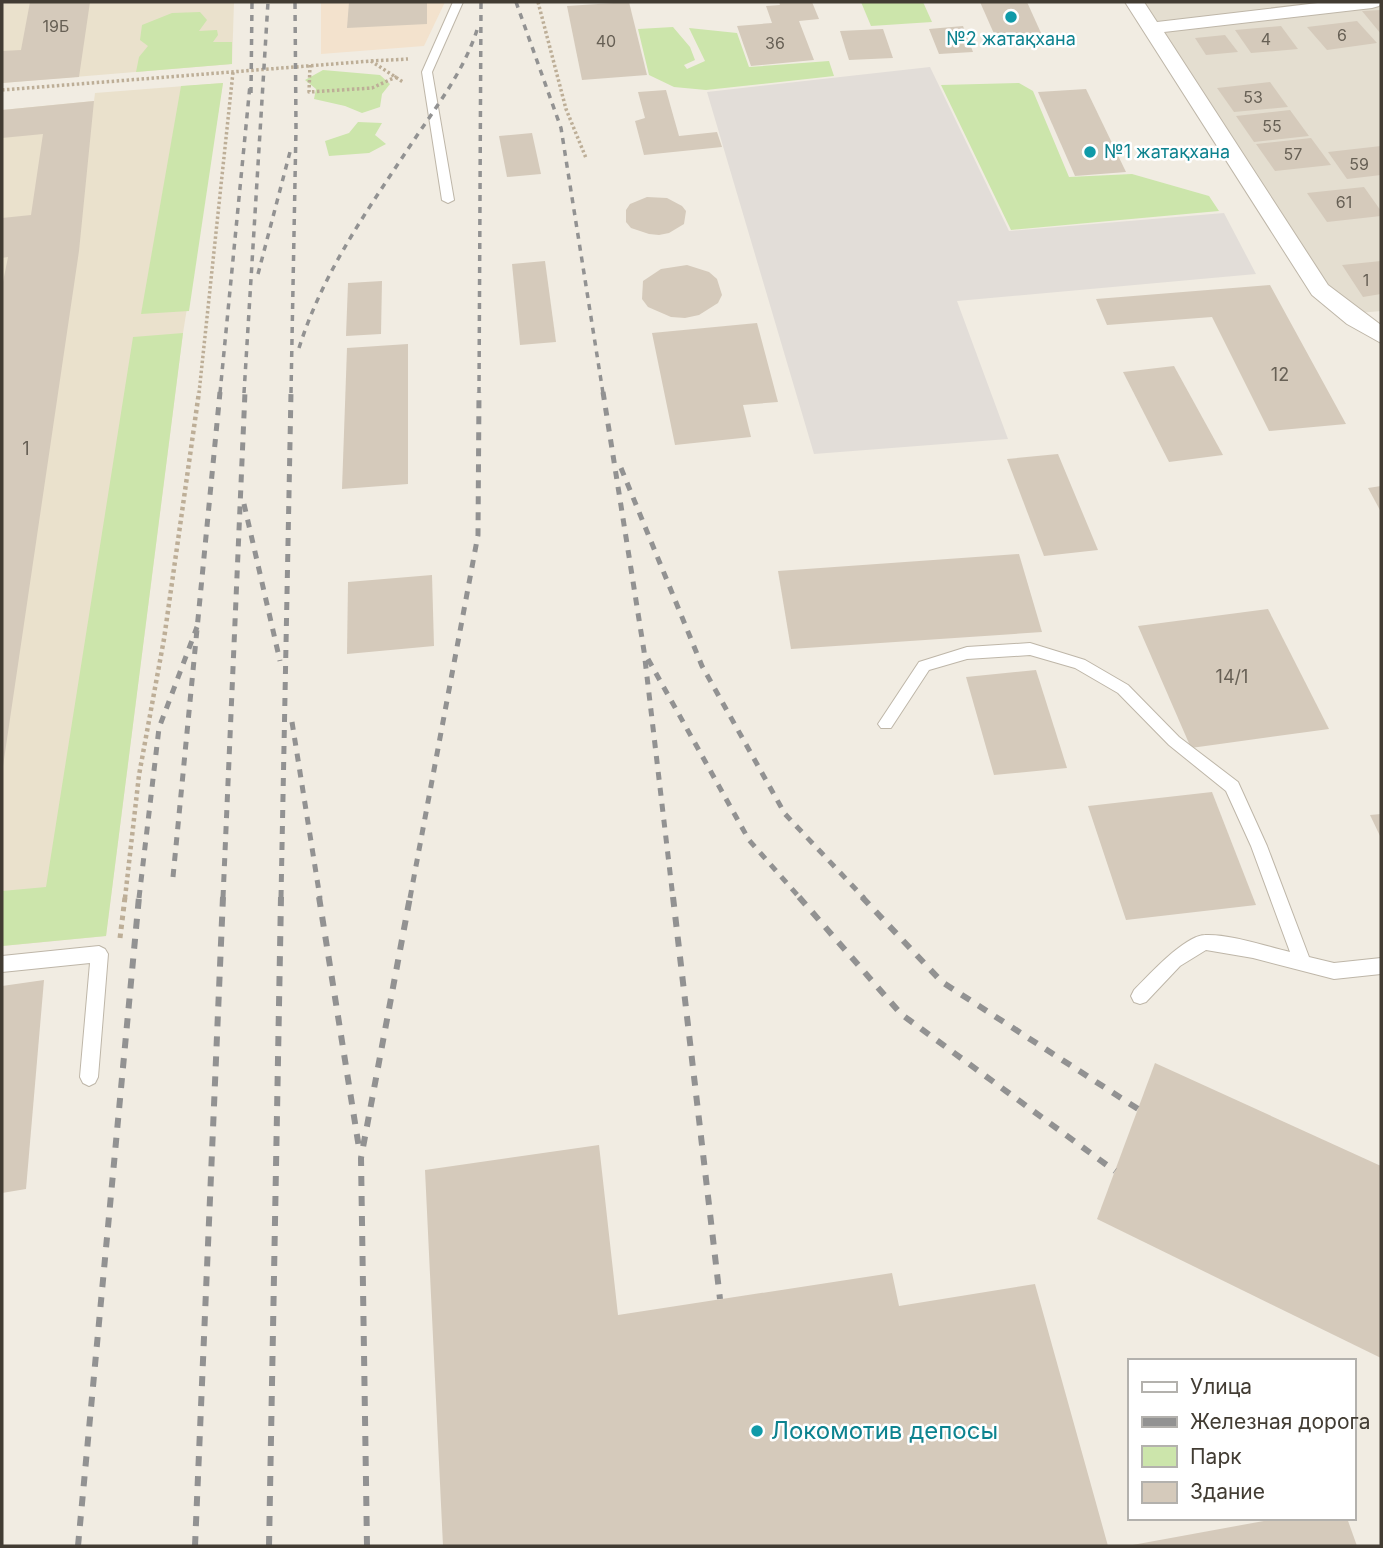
<svg xmlns="http://www.w3.org/2000/svg" width="1383" height="1548" font-family="Inter,sans-serif">
<rect width="100%" height="100%" fill="#f1ece2"/>
<!-- residential -->
<polygon fill="#e4ded0" points="1143,2 1381,2 1381,311 1338,315"/>
<!-- commercial -->
<polygon fill="#f3e2cd" points="321,2 445,2 424,46 321,54"/>
<!-- industrial -->
<polygon fill="#e2ddd8" points="930,67 1009,231 1224,213 1256,274 957,301 1008,439 814,454 707,92"/>
<!-- education -->
<g fill="#eae1cc">
<polygon points="2,2 234,2 232,64 2,83"/>
<polygon points="223,83 183,333 106,936 2,946 2,110 94,101 95,93"/>
</g>
<!-- green -->
<g fill="#cce5ab">
<polygon points="861,2 923,2 932,22 871,26"/>
<polygon points="200,12 207,20 199,31 217,30 218,35 213,42 232,42 232,64 136,72 139,57 148,46 140,40 142,25 172,13"/>
<polygon points="673,27 690,47 695,60 684,65 687,69 705,61 689,28 737,33 749,67 829,61 834,76 706,90 674,87 649,75 638,29"/>
<polygon points="323,70 380,75 390,84 382,94 380,107 362,113 345,106 314,99 316,89 305,80"/>
<polygon points="223,83 189,311 141,314 181,86"/>
<polygon points="1019,83 1033,91 1069,177 1132,174 1209,196 1219,211 1011,230 941,85"/>
<polygon points="358,122 382,123 375,135 386,144 369,153 329,156 325,141 349,133"/>
<polygon points="183,333 106,936 2,946 2,891 46,887 133,337"/>
</g>
<!-- building -->
<g fill="#d5cabb">
<polygon points="30,2 90,2 79,77 2,83 2,51 21,50"/>
<polygon points="349,2 427,2 427,24 347,28"/>
<polygon points="629,2 647,75 582,80 567,6"/>
<polygon points="779,2 812,2 819,19 799,21 814,60 751,66 737,26 772,23 766,6 780,5"/>
<polygon points="980,2 1027,2 1041,33 995,36"/>
<polygon points="1381,10 1381,34 1362,11"/>
<polygon points="1357,21 1377,43 1327,50 1307,27"/>
<polygon points="963,26 973,52 939,54 929,29"/>
<polygon points="1281,26 1298,49 1251,53 1235,30"/>
<polygon points="883,29 893,58 849,60 840,31"/>
<polygon points="1225,35 1238,52 1206,55 1195,38"/>
<polygon points="1270,82 1288,107 1234,112 1217,88"/>
<polygon points="1086,89 1126,172 1075,176 1038,92"/>
<polygon points="666,90 679,136 717,132 722,147 644,155 635,121 645,118 638,92"/>
<polygon points="94,101 79,251 2,773 2,287 8,257 2,258 2,218 31,215 43,134 2,138 2,110"/>
<polygon points="1290,110 1309,136 1254,142 1236,116"/>
<polygon points="532,133 541,174 507,177 499,136"/>
<polygon points="1311,138 1331,165 1275,171 1256,144"/>
<polygon points="1381,146 1381,175 1347,179 1328,152"/>
<polygon points="1364,187 1381,211 1381,216 1327,222 1307,193"/>
<polygon points="647,197 667,198 682,206 686,211 684,224 669,233 659,235 649,234 631,228 626,222 626,210 630,204"/>
<polygon points="545,261 556,342 520,345 512,264"/>
<polygon points="1381,261 1381,294 1363,297 1342,265"/>
<polygon points="687,265 709,272 717,279 722,295 718,303 699,315 685,318 671,317 648,307 642,299 643,281 661,269"/>
<polygon points="382,281 381,334 346,336 348,283"/>
<polygon points="1270,285 1346,424 1269,431 1212,317 1107,325 1096,299"/>
<polygon points="757,323 778,402 743,405 751,437 675,445 652,333"/>
<polygon points="408,344 408,484 342,489 347,348"/>
<polygon points="1174,366 1223,455 1169,462 1123,372"/>
<polygon points="1058,454 1098,550 1044,556 1007,459"/>
<polygon points="1381,486 1381,512 1368,488"/>
<polygon points="1019,554 1042,632 791,649 778,571"/>
<polygon points="432,575 434,646 347,654 348,582"/>
<polygon points="1268,609 1329,729 1191,748 1138,626"/>
<polygon points="1036,670 1067,768 994,775 966,677"/>
<polygon points="1212,792 1256,905 1126,920 1088,806"/>
<polygon points="1381,814 1381,838 1370,815"/>
<polygon points="44,980 26,1189 2,1193 2,986"/>
<polygon points="1155,1063 1381,1166 1381,1358 1097,1219"/>
<polygon points="599,1145 618,1315 892,1273 899,1306 1035,1284 1108,1546 443,1546 425,1170"/>
<polygon points="1280,1518 1347,1518 1357,1546 1127,1546"/>
</g>
<g fill="none" stroke-linecap="round" stroke-linejoin="round">
<!-- lane casing -->
<g stroke="#beb6a8" stroke-width="2">
<g id="lane">
<polygon points="453,2 463,2 432,72 454,200 448,203 442,200 422,72"/>
<path d="M 1030,643 L 1085,660 L 1128,685 L 1179,737 L 1238,782 L 1267,846 L 1309,957 L 1334,963 L 1381,958 L 1381,974 L 1334,979 L 1253,958 L 1206,950 L 1180,966 L 1146,1002 L 1140,1004 L 1134,1002 L 1131,996 L 1134,990 C 1148,976 1185,935 1205,935 C 1231,934 1265,946 1290,952 L 1251,846 L 1226,791 L 1169,745 L 1118,693 L 1075,668 L 1030,655 L 967,659 L 929,670 L 891,728 L 881,728 L 878,724 L 919,662 L 967,647 Z"/>
<polygon points="99,946 105,949 108,954 98,1077 95,1083 89,1086 83,1083 80,1077 90,963 2,972 2,956"/>
</g>
</g>
<!-- street casing -->
<g stroke="#beb6a8" stroke-width="2">
<polygon id="street" points="1125,2 1144,2 1157,22 1326,2 1381,2 1379,6 1372,8 1164,32 1328,285 1381,325 1381,343 1347,324 1312,295"/>
</g>
<!-- path-far2 -->
<g stroke="#bdae97" stroke-width="3.5" stroke-dasharray="2.5 2.5" stroke-linecap="butt">
<polyline points="538,2 566,109 586,158"/>
<polyline points="371,61 408,59"/>
<polyline points="310,65 309,92 372,88 398,76"/>
<polyline points="2,90 371,61 403,82"/>
<polyline points="199,393 233,72"/>
</g>
<!-- path-far1 -->
<polyline stroke="#bdae97" stroke-width="4.5" stroke-dasharray="3.5 3.5" stroke-linecap="butt" points="125,898 139,775 164,639 199,392"/>
<!-- path -->
<polyline stroke="#bdae97" stroke-width="5" stroke-dasharray="4.5 4.5" stroke-linecap="butt" points="120,938 125,897"/>
<!-- lane -->
<use href="#lane" fill="#fff" fill-rule="evenodd"/>
<!-- street -->
<use href="#street" fill="#fff" fill-rule="evenodd"/>
<!-- rail-far2 -->
<g stroke="#929292" stroke-width="3.5" stroke-dasharray="6 6" stroke-linecap="butt">
<polyline points="516,2 561,128 603,393"/>
<polyline points="251,93 252,2"/>
<polyline points="258,274 290,152"/>
<path d="M 299,348 C 324,269 371,205 416,137 C 439,103 464,70 477,30"/>
<polyline points="220,393 250,85"/>
<polyline points="244,393 268,2"/>
<polyline points="291,393 296,128 295,2"/>
<polyline points="479,393 481,2"/>
</g>
<!-- rail-far1 -->
<g stroke="#929292" stroke-width="5" stroke-dasharray="8 8" stroke-linecap="butt">
<polyline points="603,392 644,651 673,898"/>
<polyline points="621,468 702,666 785,814 864,898"/>
<polyline points="244,504 280,661"/>
<polyline points="648,659 749,840 800,898"/>
<polyline points="292,722 320,898"/>
<polyline points="173,877 220,392"/>
<polyline points="139,898 159,728 197,627"/>
<polyline points="223,898 245,392"/>
<polyline points="281,898 291,392"/>
<polyline points="410,898 478,535 479,392"/>
</g>
<!-- rail -->
<g stroke="#929292" stroke-width="6" stroke-dasharray="10 10" stroke-linecap="butt">
<polyline points="319,897 359,1148"/>
<polyline points="673,897 720,1299"/>
<polyline points="799,897 901,1014 1115,1171"/>
<polyline points="862,897 942,982 1138,1109"/>
<polyline points="78,1546 139,897"/>
<polyline points="195,1546 223,897"/>
<polyline points="269,1546 281,897"/>
<polyline points="367,1546 361,1158 410,897"/>
</g>
</g>
<!-- markers -->
<g fill="#0f9aa8" stroke="#fff" stroke-width="2.5">
<circle cx="1011" cy="17" r="7"/>
<circle cx="1090" cy="152" r="7"/>
<circle cx="757" cy="1431" r="7"/>
</g>
<g text-anchor="middle" stroke-width="5" stroke-linejoin="round" paint-order="stroke">
<!-- far-number labels -->
<g font-size="16" fill="#676055">
<text x="56" y="32">19Б</text>
<text x="1342" y="41">6</text>
<text x="1266" y="45">4</text>
<text x="606" y="47">40</text>
<text x="775" y="49">36</text>
<text x="1253" y="103">53</text>
<text x="1272" y="132">55</text>
<text x="1293" y="160">57</text>
<text x="1359" y="170">59</text>
<text x="1344" y="208">61</text>
<text x="1366" y="286">1</text>
</g>
<!-- far-culture labels -->
<g font-size="18" fill="#0d838f" stroke="#fff">
<text x="1011" y="45">№2 жатақхана</text>
<text x="1104" y="158" text-anchor="start">№1 жатақхана</text>
</g>
<!-- number labels -->
<g font-size="18" fill="#676055">
<text x="1280" y="381">12</text>
<text x="26" y="455">1</text>
<text x="1232" y="683">14/1</text>
</g>
<!-- near-culture labels -->
<g font-size="24" fill="#0d838f" stroke="#fff" text-anchor="start">
<text x="771" y="1439">Локомотив депосы</text>
</g>
</g>
<!-- border -->
<rect width="1383" height="1548" fill="none" stroke="#423c33" stroke-width="7"/>
<!-- legend -->
<rect x="1128" y="1359" width="228" height="161" fill="#ffffff" stroke="#b3b1ad" stroke-width="2"/>
<rect x="1142" y="1382" width="35" height="10" fill="#ffffff" stroke="#b3b1ad" stroke-width="2"/>
<text x="1190" y="1394" font-size="21" fill="#423c33">Улица</text>
<rect x="1142" y="1417" width="35" height="10" fill="#929292" stroke="#b3b1ad" stroke-width="2"/>
<text x="1190" y="1429" font-size="21" fill="#423c33">Железная дорога</text>
<rect x="1142" y="1446" width="35" height="21" fill="#cce5ab" stroke="#b3b1ad" stroke-width="2"/>
<text x="1190" y="1464" font-size="21" fill="#423c33">Парк</text>
<rect x="1142" y="1482" width="35" height="21" fill="#d5cabb" stroke="#b3b1ad" stroke-width="2"/>
<text x="1190" y="1499" font-size="21" fill="#423c33">Здание</text>
</svg>
